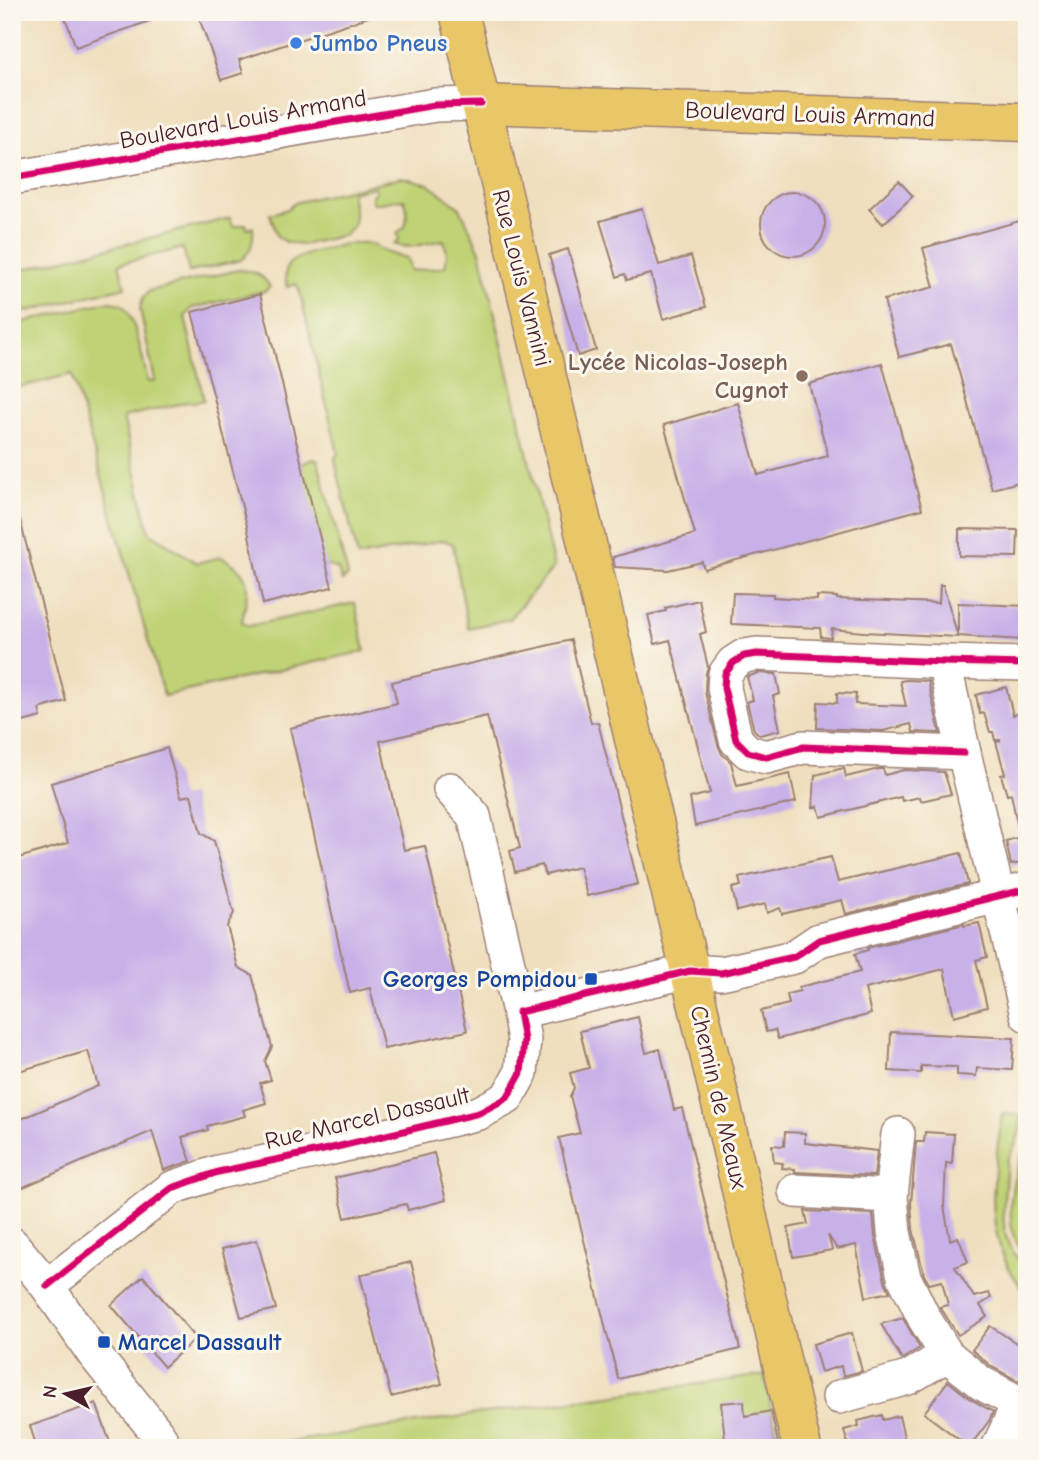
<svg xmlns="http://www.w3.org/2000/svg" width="1039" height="1460" font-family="'Comic Neue',sans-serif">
<rect width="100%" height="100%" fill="#fbf7ec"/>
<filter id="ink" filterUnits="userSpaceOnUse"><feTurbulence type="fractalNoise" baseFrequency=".0143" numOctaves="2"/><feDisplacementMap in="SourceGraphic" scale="14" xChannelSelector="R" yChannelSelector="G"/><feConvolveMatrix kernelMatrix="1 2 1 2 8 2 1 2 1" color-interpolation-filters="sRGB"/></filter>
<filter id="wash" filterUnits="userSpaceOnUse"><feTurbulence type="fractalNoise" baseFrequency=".00686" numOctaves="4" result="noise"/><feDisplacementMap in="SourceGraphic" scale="28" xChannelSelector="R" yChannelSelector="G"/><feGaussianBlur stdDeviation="1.57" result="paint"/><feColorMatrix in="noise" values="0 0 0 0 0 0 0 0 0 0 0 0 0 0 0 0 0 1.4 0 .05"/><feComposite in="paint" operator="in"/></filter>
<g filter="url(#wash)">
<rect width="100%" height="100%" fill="#efdfbe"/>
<!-- green -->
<g fill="#bfd376" stroke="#847950" stroke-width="2">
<path d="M 402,177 L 428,184 L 460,208 L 480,251 L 554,567 L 509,619 L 468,628 L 453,544 L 444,540 L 358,557 L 337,470 L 335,458 L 338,453 L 299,289 L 296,284 L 287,287 C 286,280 284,272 288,265 C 296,254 351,241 366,243 C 374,244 378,249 386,252 C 392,255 400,256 407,258 L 411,271 L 445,267 L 447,253 L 444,240 C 428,242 410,251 394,244 L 399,240 L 397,233 L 405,227 C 408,217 408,208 404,199 C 393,199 384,204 374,203 L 372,201 L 372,195 L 376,192 L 375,187 L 351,192 L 355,217 L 353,226 L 345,235 L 301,245 L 286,242 L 277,236 L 270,214 L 288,209 L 294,203 Z"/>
<path d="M 230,218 L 233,227 L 246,224 L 247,229 L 253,227 C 254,240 252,251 241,260 L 189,272 L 183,248 L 119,264 L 125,287 L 12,315 L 12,272 Z"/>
<path d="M 238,270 C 254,271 262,274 270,287 L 265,291 L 192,308 L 185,317 L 204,400 L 195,402 L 188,402 L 123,417 L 149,532 L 197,563 L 221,557 C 255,574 248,589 242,622 L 249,626 L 355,603 L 365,651 L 164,696 L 72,374 L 12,389 L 12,325 L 106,302 C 111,302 117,302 122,305 C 135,314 144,366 148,382 L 155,381 L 140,309 L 143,298 L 149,291 Z"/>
<polygon points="313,459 318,461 348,576 342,581 338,569 309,560 288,469"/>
<path d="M 1002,1114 L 1020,1115 L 1020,1130 L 1015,1145 L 1007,1160 L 1003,1214 L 1005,1233 L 1010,1248 L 1027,1271 L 1027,1294 C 979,1239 994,1179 1002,1114 Z"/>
<path d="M 1027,1145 L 1027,1259 C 1022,1251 1015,1243 1013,1234 C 1007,1209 1013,1166 1027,1145 Z"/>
<polygon points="764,1375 780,1448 249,1448 477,1414"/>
</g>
<g id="blocks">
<!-- building -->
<g fill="#c8b0e8">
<polygon points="63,12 166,12 167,15 76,47"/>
<polygon points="197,12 371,12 371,16 239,60 243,73 221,80"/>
<polygon points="899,181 913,196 883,224 869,209"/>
<circle cx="793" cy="224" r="32"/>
<polygon points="642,209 659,265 691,256 706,307 663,319 651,274 627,280 625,274 617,277 600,221"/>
<polygon points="1027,219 1027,480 992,489 951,344 899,357 884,300 934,287 923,248"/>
<polygon points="568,249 596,350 578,356 549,255"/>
<polygon points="260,294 332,587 263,604 248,530 192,312"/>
<polygon points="882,363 922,509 704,569 702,562 668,570 615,567 613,557 695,534 664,425 738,403 758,475 828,456 809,384"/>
<polygon points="19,516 66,701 39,709 41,717 12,725 12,517"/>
<polygon points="959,529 1018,530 1017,557 959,556"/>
<polygon points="940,585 943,585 958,637 864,632 832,629 831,638 821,637 820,628 731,624 733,593 773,594 773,597 817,600 817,596 837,597 837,599 939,603"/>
<polygon points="699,600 706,632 700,634 708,667 706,673 705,692 718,745 722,754 731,762 737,786 790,774 796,802 695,826 690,798 710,793 670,640 655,644 648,615 666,611 665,608"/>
<polygon points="958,603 1027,606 1027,629 1023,629 1023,640 958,636"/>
<polygon points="571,640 591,723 598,722 638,884 587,896 579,867 545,875 542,865 515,872 510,851 520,848 487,716 380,741 404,850 425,846 467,1031 384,1049 370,988 350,993 290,728 397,703 392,682"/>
<polygon points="758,673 776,674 780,694 773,696 780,730 760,735 754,730 747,702 753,700 747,677"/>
<polygon points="906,680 928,681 940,733 913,732 911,724 883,731 817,728 818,702 837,703 837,693 856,694 855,704 906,706 900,681"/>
<polygon points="1006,687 1013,715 1024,712 1027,724 1027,831 1019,832 1011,794 1007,795 1001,775 1005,774 996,742 1000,741 1000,740 995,740 993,732 990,732 984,713 980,714 976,695"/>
<polygon points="167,748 181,797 191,795 201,833 214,841 234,913 227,926 238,967 252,975 272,1047 265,1061 271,1080 260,1083 266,1103 243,1110 245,1116 207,1126 208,1130 182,1137 191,1161 164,1170 152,1131 12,1192 12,1123 98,1086 88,1051 12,1073 12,860 68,843 51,783"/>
<polygon points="844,768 846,777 879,769 883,769 885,775 904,770 944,772 951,794 921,801 920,797 902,801 901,797 821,817 818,806 813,808 815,775"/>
<polygon points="1027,835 1027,862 1011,865 1006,841"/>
<polygon points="961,853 968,884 846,914 842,900 782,914 780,908 767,913 765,904 737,911 732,888 741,886 739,878 831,857 838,882"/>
<polygon points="979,923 987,957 976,960 987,1007 954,1016 944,969 865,989 871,1014 778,1039 775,1030 766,1032 761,1011 789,1004 787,994 800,991 799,987 860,972 855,954 868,950 867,948 964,924 964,926"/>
<polygon points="638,1017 646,1053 660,1049 674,1110 682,1108 740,1349 618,1379 559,1138 580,1133 570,1096 574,1088 570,1073 589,1068 580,1031"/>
<polygon points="891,1032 1014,1038 1012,1070 977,1068 976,1076 957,1075 957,1067 921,1066 921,1073 889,1071"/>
<polygon points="785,1132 805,1133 805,1143 877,1151 874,1176 795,1172 795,1169 782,1168 783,1163 774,1162 772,1145 784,1146"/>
<polygon points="925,1132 954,1134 952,1164 946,1163 944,1206 950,1240 958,1237 968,1262 955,1267 974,1297 989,1293 991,1298 980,1305 987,1317 958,1335 940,1307 948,1305 942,1281 929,1284 924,1275 913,1229 911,1204 916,1142 924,1142"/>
<polygon points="434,1153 446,1200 408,1210 406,1204 345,1218 335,1178"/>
<polygon points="805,1211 873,1214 875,1236 885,1281 890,1292 866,1297 856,1245 837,1249 828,1235 832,1250 793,1257 788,1228 808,1224"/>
<polygon points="257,1240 276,1309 241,1317 222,1249"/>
<polygon points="411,1262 442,1384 391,1397 360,1275"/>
<polygon points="143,1276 196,1338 164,1367 111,1305"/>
<polygon points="903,1318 920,1348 902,1359 881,1324"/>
<polygon points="990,1326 1027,1350 1027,1369 1018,1381 992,1367 972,1350"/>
<polygon points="852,1333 862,1371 843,1376 841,1366 821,1372 813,1344"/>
<polygon points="948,1381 969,1398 993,1412 989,1421 969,1447 924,1413"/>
<polygon points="744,1401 745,1416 771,1411 779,1448 726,1448 721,1403"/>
<polygon points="96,1403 112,1448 37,1448 30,1426"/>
<polygon points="882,1415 883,1420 899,1416 906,1445 895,1448 849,1448 844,1430 859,1426 858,1421"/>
</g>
</g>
</g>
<g filter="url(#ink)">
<use href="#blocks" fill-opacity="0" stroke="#9c7f74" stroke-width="2"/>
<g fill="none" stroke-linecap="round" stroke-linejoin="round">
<!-- minor casing -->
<g stroke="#9c7f74" stroke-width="36">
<g id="minor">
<polyline points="12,178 435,105 481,104"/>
<polyline points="944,662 964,753 1027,1015"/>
<polyline points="964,753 803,747 766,757 748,752 736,740 724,688 725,674 733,663 744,656 757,654 944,662 1027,664"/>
<polyline points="450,789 474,816 519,1012"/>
<polyline points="898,1134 891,1196 894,1232 904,1277 924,1318 947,1355 981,1383 1027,1407"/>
<polyline points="795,1191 891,1196"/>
<polyline points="12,1244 47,1286 93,1353 158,1434 165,1448"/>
<polyline points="47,1286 172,1188 218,1172 328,1149 479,1113 507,1098 521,1073 524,1040 519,1012 690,971 721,973 794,957 819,940 1027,889"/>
<polyline points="839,1397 908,1378 947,1355"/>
<polyline points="998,1448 1018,1404"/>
</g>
</g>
<!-- major casing -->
<g stroke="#9c7f74" stroke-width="41">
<g id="major">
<polyline points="459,12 681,934 802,1448"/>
<polyline points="481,104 1027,122"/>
</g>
</g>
<!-- minor -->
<use href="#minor" stroke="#fff" stroke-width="33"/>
<!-- major -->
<use href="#major" stroke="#e9c769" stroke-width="38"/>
<!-- cycleway casing -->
<g stroke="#fbf7ec" stroke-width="11">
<g id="cycleway">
<polyline points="12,178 435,105 481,104"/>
<polyline points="964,753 803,747 766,757 748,752 736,740 724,688 725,674 733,663 744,656 757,654 944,662 1027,664"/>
<polyline points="47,1286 172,1188 218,1172 328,1149 479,1113 507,1098 521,1073 524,1040 519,1012 690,971 721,973 794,957 819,940 1027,889"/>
</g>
</g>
<!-- cycleway -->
<use href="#cycleway" stroke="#d6006c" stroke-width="7"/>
</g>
</g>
<!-- markers -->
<circle fill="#3f7fe0" stroke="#fbf7ec" stroke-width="2.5" cx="296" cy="43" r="7"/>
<circle fill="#8d6e63" stroke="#fbf7ec" stroke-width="2.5" cx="802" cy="376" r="7"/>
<g fill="#1a4fb4" stroke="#fbf7ec" stroke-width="2.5">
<rect x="584" y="972" width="14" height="14" rx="3.5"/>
<rect x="97" y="1335" width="14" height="14" rx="3.5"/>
</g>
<g text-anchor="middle" stroke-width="6" stroke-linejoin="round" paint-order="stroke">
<!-- shop labels -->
<g font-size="24" font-weight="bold" fill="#366cbe" stroke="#fbf7ec" text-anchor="start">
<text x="310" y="51">Jumbo Pneus</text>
</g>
<!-- street labels -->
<g font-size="24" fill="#4a1f2b" stroke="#fbf7ec">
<text transform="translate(810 114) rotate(2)" y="8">Boulevard Louis Armand</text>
<text transform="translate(243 119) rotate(-10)" y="8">Boulevard Louis Armand</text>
<text transform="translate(522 278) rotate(76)" y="8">Rue Louis Vannini</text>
<text transform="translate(719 1097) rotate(77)" y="8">Chemin de Meaux</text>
<text transform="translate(367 1118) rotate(-13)" y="8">Rue Marcel Dassault</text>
</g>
<!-- education labels -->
<g font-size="24" font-weight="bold" fill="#785e54" stroke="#fbf7ec" text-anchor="end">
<text x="788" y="370">Lycée Nicolas-Joseph<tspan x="788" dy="28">Cugnot</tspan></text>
</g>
<!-- transit labels -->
<g font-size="24" font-weight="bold" fill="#164399" stroke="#fbf7ec" text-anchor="end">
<text x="577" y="987">Georges Pompidou</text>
<text x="118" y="1350" text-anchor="start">Marcel Dassault</text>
</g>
</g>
<!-- margin -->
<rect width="1039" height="1460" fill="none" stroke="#fbf7ec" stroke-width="42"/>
<!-- north arrow -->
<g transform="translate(66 1394) rotate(278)" stroke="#fbf7ec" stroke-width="5" paint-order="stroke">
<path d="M0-5L12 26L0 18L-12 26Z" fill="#4a1f2b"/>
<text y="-10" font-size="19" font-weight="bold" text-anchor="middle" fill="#4a1f2b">N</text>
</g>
</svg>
